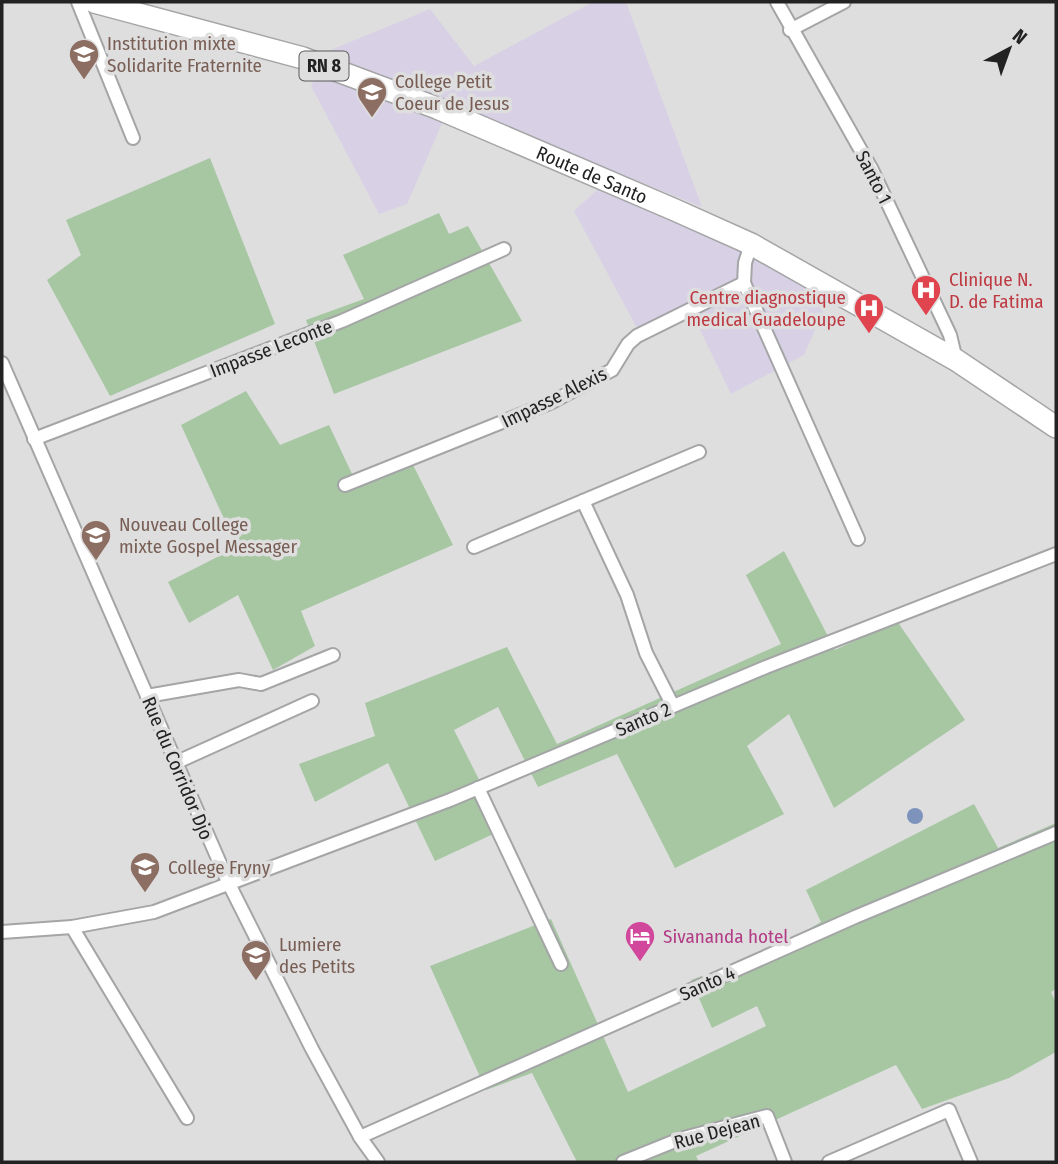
<svg xmlns="http://www.w3.org/2000/svg" width="1058" height="1164" font-family="'Fira Sans Condensed',sans-serif">
<rect width="100%" height="100%" fill="#dededf"/>
<!-- industrial -->
<g fill="#d8d0e5">
<polygon points="593,2 626,2 702,207 450,105 407,204 379,214 311,86 331,50 430,9 474,66"/>
<polygon points="598,189 754,257 829,298 804,355 731,394 689,307 638,330 574,211"/>
</g>
<!-- green -->
<g fill="#a6c7a2">
<polygon points="210,158 275,324 110,396 47,280 81,255 66,220"/>
<polygon points="439,213 449,234 468,226 522,321 334,394 306,320 364,299 343,255"/>
<polygon points="246,391 280,445 329,425 352,474 407,453 453,545 301,611 315,646 273,670 238,595 189,623 168,582 237,547 181,425"/>
<polygon points="784,551 835,650 897,621 965,720 834,808 789,714 747,746 784,814 675,868 617,754 538,787 498,707 454,730 504,829 435,861 388,763 315,802 299,764 375,736 365,703 507,647 557,744 781,644 746,575"/>
<polygon points="974,804 998,848 1056,823 1056,989 1051,992 1056,1003 1056,1052 1009,1078 922,1109 896,1065 696,1156 699,1162 577,1162 532,1073 486,1090 430,966 551,919 628,1092 766,1026 757,1006 712,1028 691,980 771,951 821,922 806,890"/>
</g>
<!-- water -->
<circle fill="#7e93bb" cx="915" cy="816" r="8"/>
<g fill="none" stroke-linecap="round" stroke-linejoin="round">
<!-- street casing -->
<g stroke="#a4a5a6" stroke-width="16">
<g id="street">
<polyline points="78,2 133,138"/>
<polyline points="777,2 872,170 950,335 956,360"/>
<polyline points="790,30 844,2"/>
<polyline points="744,283 858,539"/>
<polyline points="2,363 229,884 312,1049 360,1137 378,1162"/>
<polyline points="34,439 342,321 504,249"/>
<polyline points="345,485 552,402 612,370 628,344 637,336 744,283 745,263 751,244"/>
<polyline points="583,501 627,595 646,653 673,706"/>
<polyline points="474,547 699,452"/>
<polyline points="147,696 239,680 261,684 333,655"/>
<polyline points="175,763 312,701"/>
<polyline points="478,788 561,964"/>
<polyline points="72,927 187,1118"/>
<polyline points="2,932 72,927 154,912 450,800 766,667 1056,554"/>
<polyline points="360,1137 855,917 1056,833"/>
<polyline points="623,1162 680,1139 767,1116 785,1162"/>
<polyline points="829,1162 949,1110 971,1162"/>
</g>
</g>
<!-- primary casing -->
<g stroke="#a4a5a6" stroke-width="24">
<g id="primary">
<path id="s1" d="M 94,2 L 303,58 L 437,108 L 675,210 L 751,244 L 956,360 L 1056,427"/>
</g>
</g>
<!-- street -->
<use href="#street" stroke="#fff" stroke-width="12"/>
<!-- primary -->
<use href="#primary" stroke="#fff" stroke-width="21"/>
</g>
<!-- icons -->
<defs>
<g id="school-pin" transform="scale(1.575)"><path d="M0 17L-7.5 6A9.5 9.5 0 1 1 7.5 6Z" fill="#8d6e63" stroke="#dededf"/><path d="M0-5L7-2L0 1L-7-2ZM-4 1L0 2.5L4 1V4Q0 6-4 4Z" fill="#fff"/></g>
<g id="hospital-pin" transform="scale(1.575)"><path d="M0 17L-7.5 6A9.5 9.5 0 1 1 7.5 6Z" fill="#e0444e" stroke="#dededf"/><path d="M-5-5h3v3.5h4V-5h3V5h-3V1.5h-4V5h-3Z" fill="#fff"/></g>
<g id="hotel-pin" transform="scale(1.575)"><path d="M0 17L-7.5 6A9.5 9.5 0 1 1 7.5 6Z" fill="#d1479c" stroke="#dededf"/><path d="M-6-4.5h1.5V1H6V5H4.5V3h-9V5H-6ZM-4 0a1.8 1.8 0 1 1 3.6 0ZM.5 0V-2.5h3Q6-2.5 6 0Z" fill="#fff"/></g>
</defs>
<g fill-rule="evenodd">
<use href="#school-pin" x="84" y="54"/>
<use href="#school-pin" x="372" y="92"/>
<use href="#hospital-pin" x="926" y="290"/>
<use href="#hospital-pin" x="869" y="308"/>
<use href="#school-pin" x="96" y="535"/>
<use href="#school-pin" x="145" y="867"/>
<use href="#hotel-pin" x="640" y="936"/>
<use href="#school-pin" x="256" y="955"/>
</g>
<g text-anchor="middle" stroke-width="7" stroke-linejoin="round" paint-order="stroke">
<!-- shield labels -->
<rect fill="#dededf" stroke="#5a5a5b" stroke-width="2" x="299.5" y="51.5" width="49" height="29" rx="5"/>
<g font-size="18" font-weight="bold" fill="#222223">
<text x="324" y="72">RN 8</text>
</g>
<!-- education labels -->
<g font-size="19" fill="#785e54" stroke="#dededf" text-anchor="start">
<text x="107" y="50">Institution mixte<tspan x="107" dy="22">Solidarite Fraternite</tspan></text>
<text x="395" y="88">College Petit<tspan x="395" dy="22">Coeur de Jesus</tspan></text>
<text x="119" y="531">Nouveau College<tspan x="119" dy="22">mixte Gospel Messager</tspan></text>
<text x="168" y="874">College Fryny</text>
<text x="279" y="951">Lumiere<tspan x="279" dy="22">des Petits</tspan></text>
</g>
<!-- street labels -->
<g font-size="19" fill="#222223" stroke="#dededf">
<text dy="7" stroke="none"><textPath href="#s1" startOffset="528">Route de Santo</textPath></text>
<text transform="translate(874 177) rotate(63)" y="7">Santo 1</text>
<text transform="translate(271 348) rotate(-21)" y="7">Impasse Leconte</text>
<text transform="translate(554 397) rotate(-26)" y="7">Impasse Alexis</text>
<text transform="translate(643 719) rotate(-23)" y="7">Santo 2</text>
<text transform="translate(178 768) rotate(67)" y="7">Rue du Corridor Djo</text>
<text transform="translate(707 983) rotate(-24)" y="7">Santo 4</text>
<text transform="translate(717 1131) rotate(-15)" y="7">Rue Dejean</text>
</g>
<!-- health labels -->
<g font-size="19" fill="#be3a42" stroke="#dededf" text-anchor="start">
<text x="949" y="286">Clinique N.<tspan x="949" dy="22">D. de Fatima</tspan></text>
<text x="846" y="304" text-anchor="end">Centre diagnostique<tspan x="846" dy="22">medical Guadeloupe</tspan></text>
</g>
<!-- hotel labels -->
<g font-size="19" fill="#b23c85" stroke="#dededf" text-anchor="start">
<text x="663" y="943">Sivananda hotel</text>
</g>
</g>
<!-- border -->
<rect width="1058" height="1164" fill="none" stroke="#222223" stroke-width="7"/>
<!-- north arrow -->
<g transform="translate(1009 49) rotate(41)" stroke="#dededf" stroke-width="5" paint-order="stroke">
<path d="M0-5L12 26L0 18L-12 26Z" fill="#222223"/>
<text y="-10" font-size="19" font-weight="bold" text-anchor="middle" fill="#222223">N</text>
</g>
</svg>
